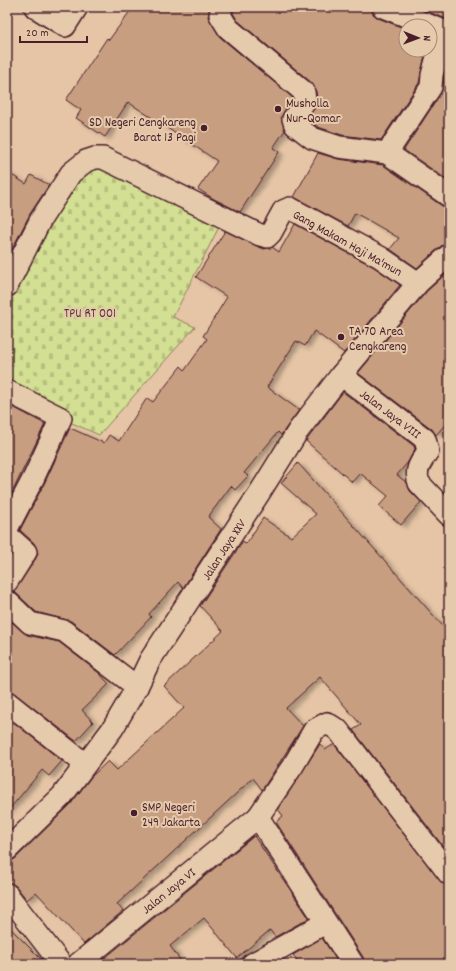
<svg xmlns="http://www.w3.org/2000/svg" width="456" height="971" font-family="Dekko,sans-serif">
<defs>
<pattern id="cemetery-stones" width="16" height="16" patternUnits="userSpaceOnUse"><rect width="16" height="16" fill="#d3df92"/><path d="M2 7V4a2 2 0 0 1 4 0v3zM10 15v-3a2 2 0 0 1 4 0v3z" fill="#b7bf7e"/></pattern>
<filter id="shadow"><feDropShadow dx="4.5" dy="2.5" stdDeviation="2" flood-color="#0004"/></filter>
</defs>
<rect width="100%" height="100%" fill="#e5c5a5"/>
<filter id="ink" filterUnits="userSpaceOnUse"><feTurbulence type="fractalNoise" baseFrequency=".025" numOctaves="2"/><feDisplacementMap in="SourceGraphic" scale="8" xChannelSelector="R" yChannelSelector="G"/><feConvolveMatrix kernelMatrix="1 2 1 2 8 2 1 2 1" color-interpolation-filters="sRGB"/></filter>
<g filter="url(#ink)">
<!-- cemetery -->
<polygon fill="url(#cemetery-stones)" stroke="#8e7f5e" points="80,152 220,225 173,317 195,327 99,435 7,394 7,294 47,209"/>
<!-- building -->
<g fill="#c89e81" stroke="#4a1f2b" filter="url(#shadow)">
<polygon points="133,7 210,7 208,17 220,37 293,98 281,117 285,130 273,148 279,152 240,212 214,199 198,189 217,161 128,102 105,137 76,118 81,110 66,100 107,38 109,40"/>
<polygon points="234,7 371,7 373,14 378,18 406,29 406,50 426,50 419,83 381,140 342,135 318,127 307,119 315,108 317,100 316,91 312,83 237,20 233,13"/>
<polygon points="428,7 449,7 449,20 426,11"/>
<polygon points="449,58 449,181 404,150 441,93"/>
<polygon points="318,153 338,159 383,165 442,206 449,208 449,243 441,246 417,268 390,249 399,238 373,223 355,213 348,226 294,197"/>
<polygon points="7,172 26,184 31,175 49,185 30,214 7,259"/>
<polygon points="295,224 374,267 400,285 344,353 314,331 305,346 296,341 267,387 299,410 281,435 278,432 244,473 248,476 235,490 231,486 208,517 221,529 183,588 178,582 149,614 151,617 115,655 71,621 36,612 14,591 36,558 38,553 34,543 20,530 45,482 70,428 104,443 109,435 119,441 147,398 153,402 181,366 185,370 207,339 203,336 227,297 196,277 225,231 257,246 264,249 272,247 279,252"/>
<polygon points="449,271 449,420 436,435 432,429 358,373 427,291"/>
<polygon points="343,392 414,446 415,449 408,462 397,475 407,483 410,491 421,502 401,525 379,506 388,496 360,473 352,482 306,441"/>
<polygon points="7,404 45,424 7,503"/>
<polygon points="298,463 449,633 449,854 353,730 361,725 320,677 286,708 303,726 262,790 253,778 117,904 123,911 84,944 36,892 27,900 16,886 7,882 7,862 15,859 70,805 91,777 108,761 117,770 184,708 164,686 223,631 200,606 241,544 243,541 246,544 263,518 291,537 316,514 281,483"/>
<polygon points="7,618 27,635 59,642 99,673 109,684 82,710 93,722 76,741 14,693 7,690"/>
<polygon points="7,717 62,761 49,776 42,770 7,812"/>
<polygon points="320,744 325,750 334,744 440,881 449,886 449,964 365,964 363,957 276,822 283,816 278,809"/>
<polygon points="254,836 309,918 275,937 270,930 237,958 204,918 170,946 183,964 102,964 100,962"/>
<polygon points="7,925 46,964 7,964"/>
<polygon points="322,938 339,964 300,964 293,955"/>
</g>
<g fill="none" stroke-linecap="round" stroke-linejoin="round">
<!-- minor casing -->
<g stroke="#4a1f2b" stroke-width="24">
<g id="minor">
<polyline points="35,7 65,26 77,7"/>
<polyline points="222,7 220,15 228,28 304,92 305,101 293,119 295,125 312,138 339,147 387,153 449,196"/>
<polyline points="383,7 444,31 432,75 431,87 387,153"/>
<polyline points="7,286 41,219 71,173 86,161 95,158 103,158 260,235 267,237 271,233 283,211 290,208 380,257 418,283"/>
<path d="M 341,375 L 425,439 L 428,451 C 421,462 414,470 419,483 L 449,515"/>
<polyline points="7,391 61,418 34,477 7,529"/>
<polyline points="7,535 26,552 7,582"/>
<polyline points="7,601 30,623 64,631 137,687"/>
<polyline points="7,702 85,764"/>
<polyline points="7,850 62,796 113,728 137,687 150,660 260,492 298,431 341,375 418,283 449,255"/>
<polyline points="7,894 61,964"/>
<polyline points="78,964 258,817"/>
<polyline points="252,964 325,923"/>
<polyline points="353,964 258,817 294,764 314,730 327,723 338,730 449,874"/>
</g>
</g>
<!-- minor -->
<use href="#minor" stroke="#e5caac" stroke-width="21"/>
</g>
</g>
<!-- markers -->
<g fill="#4a1f2b" stroke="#e5caac" stroke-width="1.5">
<circle cx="278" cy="109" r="4"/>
<circle cx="204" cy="128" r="4"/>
<circle cx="341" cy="337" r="4"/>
<circle cx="134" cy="813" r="4"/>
</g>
<g text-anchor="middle" stroke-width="4" stroke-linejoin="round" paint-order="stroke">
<!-- poi labels -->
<g font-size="13" fill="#4a1f2b" stroke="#e5caac" text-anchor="start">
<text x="286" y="107">Musholla<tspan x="286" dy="15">Nur-Qomar</tspan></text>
<text x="196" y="126" text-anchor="end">SD Negeri Cengkareng<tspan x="196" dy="15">Barat 13 Pagi</tspan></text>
<text x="349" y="335">TA 70 Area<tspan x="349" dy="15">Cengkareng</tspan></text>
<text x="142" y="811">SMP Negeri<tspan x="142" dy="15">249 Jakarta</tspan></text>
</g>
<!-- street labels -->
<g font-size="13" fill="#4a1f2b" stroke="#e5caac">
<text transform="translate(348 242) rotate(29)" y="5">Gang Makam Haji Ma'mun</text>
<text transform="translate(391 413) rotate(37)" y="5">Jalan Jaya VIII</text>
<text transform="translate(223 549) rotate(-57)" y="5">Jalan Jaya XXV</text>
<text transform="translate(168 890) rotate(-39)" y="5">Jalan Jaya VI</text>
</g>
<!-- park labels -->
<g font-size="13" fill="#583235" stroke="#e5caac">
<text x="90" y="317">TPU RT 001</text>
</g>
</g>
<!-- margin -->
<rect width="456" height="971" fill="none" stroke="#e5caac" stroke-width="24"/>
<rect x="12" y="12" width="432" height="947" fill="none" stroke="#4a1f2b" stroke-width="1.5" filter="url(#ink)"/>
<!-- north arrow -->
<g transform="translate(418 38) rotate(91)"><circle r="19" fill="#e5caac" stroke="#a78678"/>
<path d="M0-3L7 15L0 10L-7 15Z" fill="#4a1f2b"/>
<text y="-6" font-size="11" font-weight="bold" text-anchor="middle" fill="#4a1f2b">N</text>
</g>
<!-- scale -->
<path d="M20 36v6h67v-6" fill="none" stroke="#4a1f2b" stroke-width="2"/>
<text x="26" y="36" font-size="12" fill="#4a1f2b" stroke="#e5caac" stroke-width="3" paint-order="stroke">20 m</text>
</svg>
